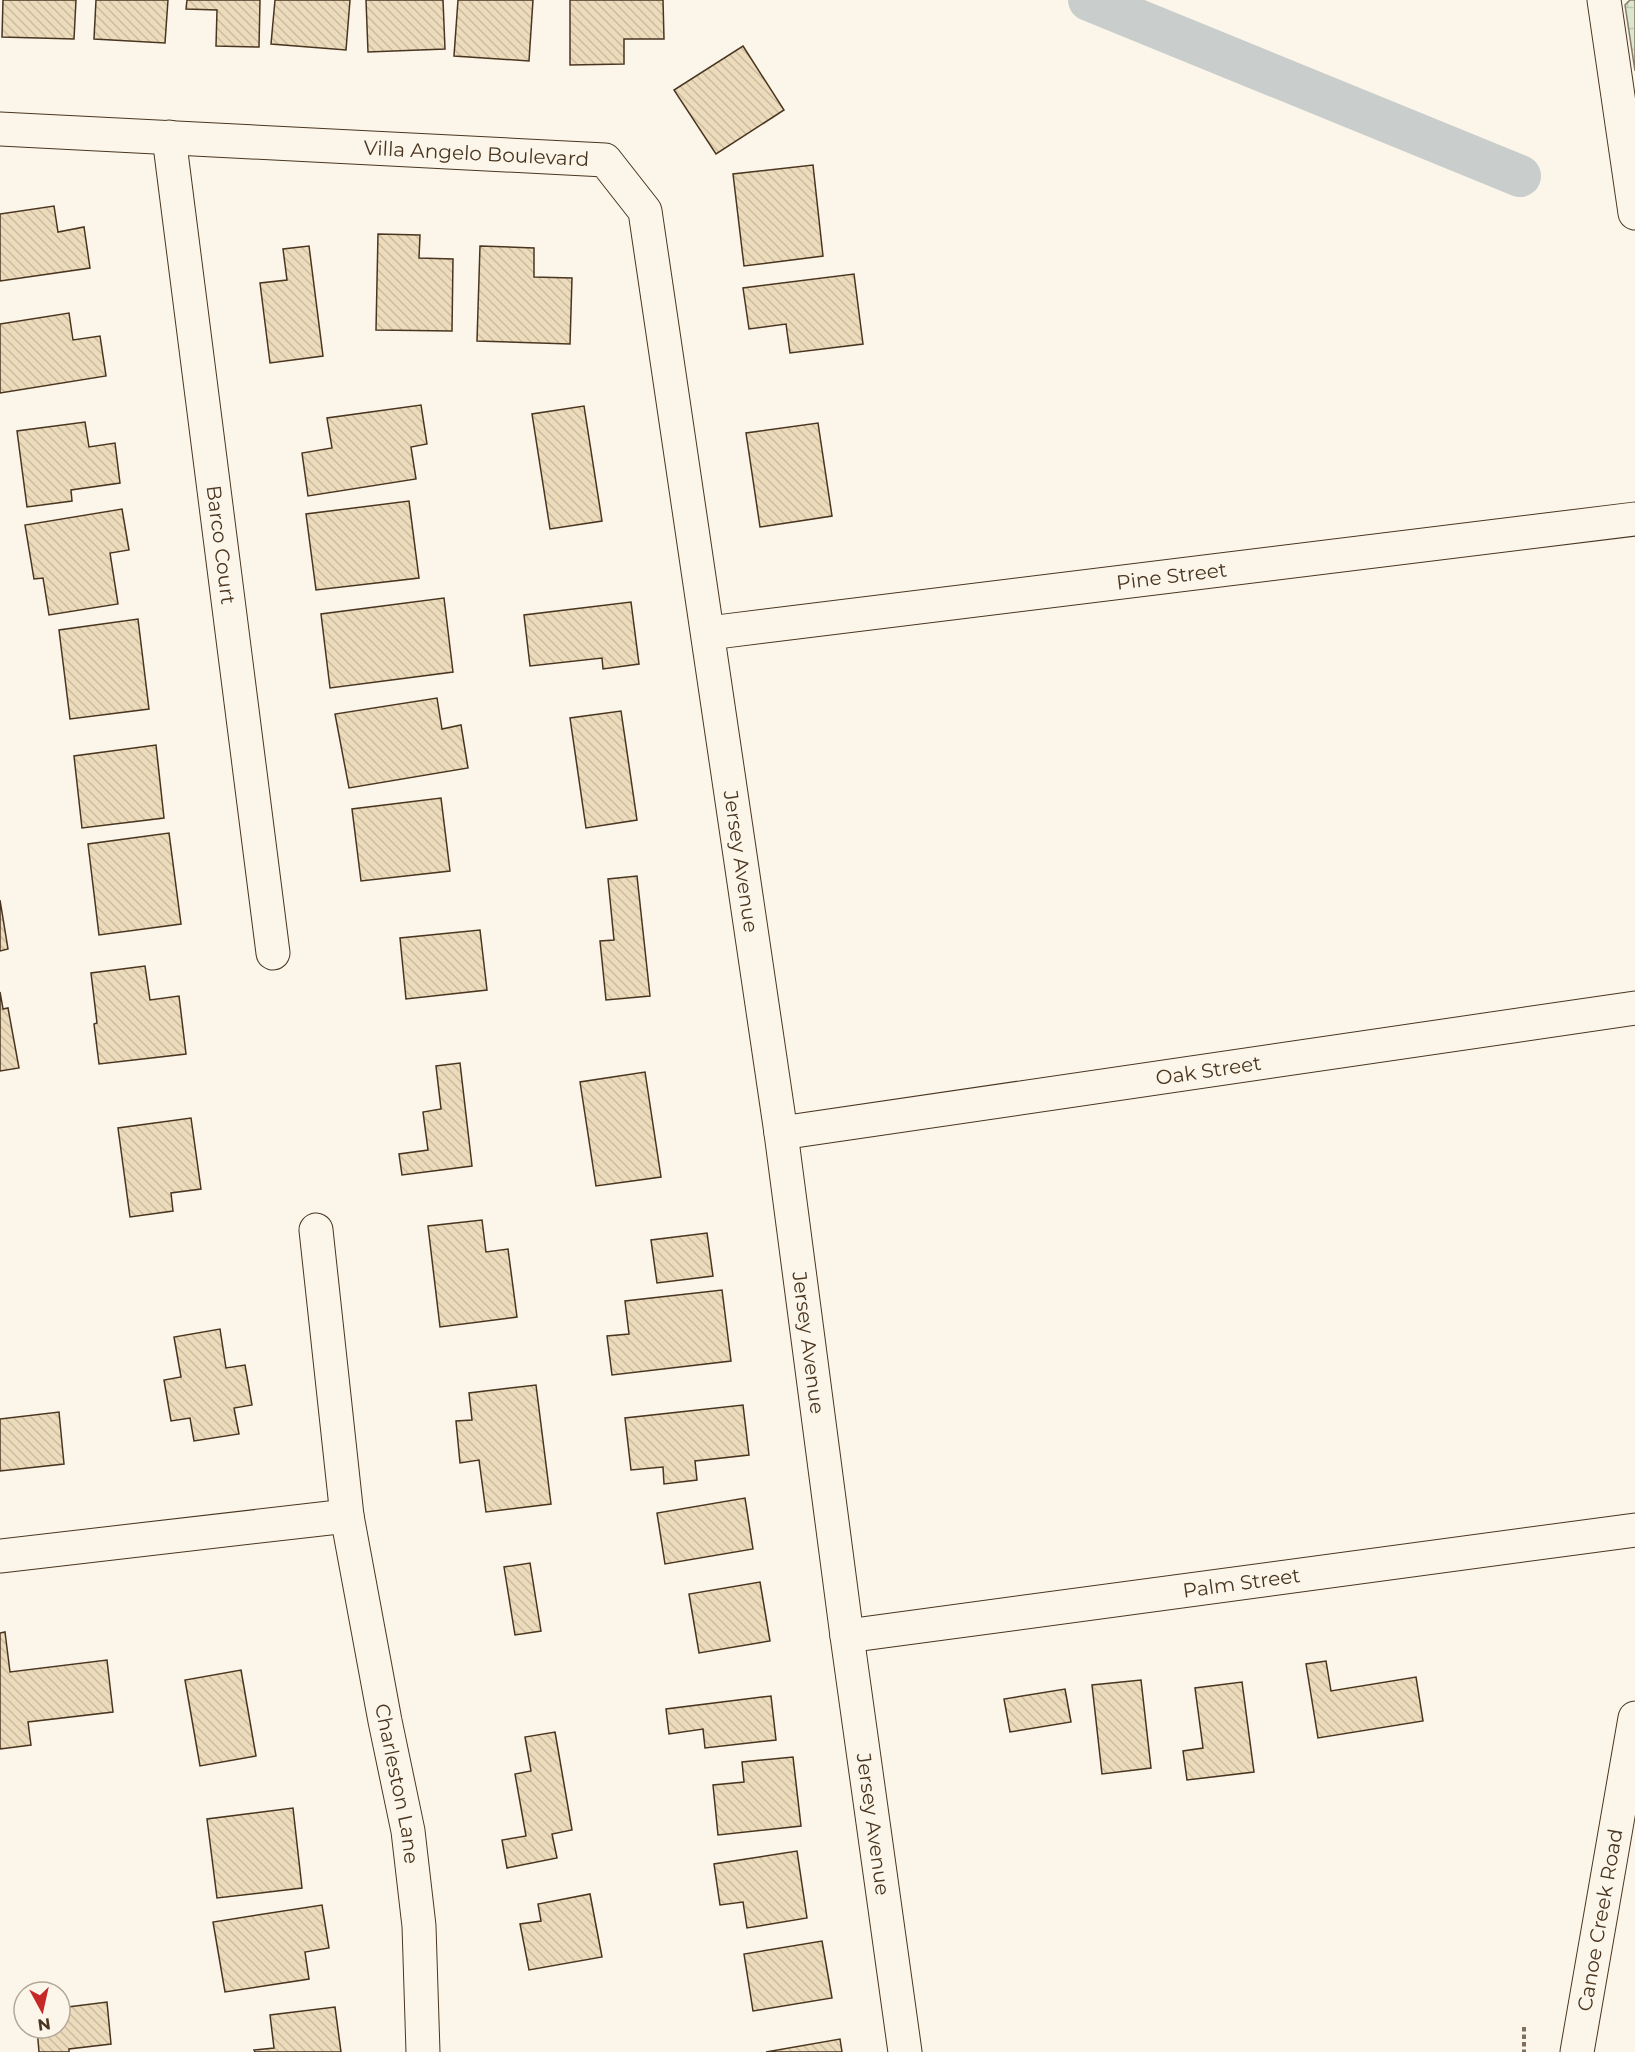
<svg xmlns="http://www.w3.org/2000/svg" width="1635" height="2052" font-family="Montserrat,sans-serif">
<defs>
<pattern id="wetland-marsh" width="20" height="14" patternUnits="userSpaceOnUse" patternTransform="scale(1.5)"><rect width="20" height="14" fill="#dce7d0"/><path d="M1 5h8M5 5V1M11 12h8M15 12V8" fill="none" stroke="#bec7b2"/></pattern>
<pattern id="building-back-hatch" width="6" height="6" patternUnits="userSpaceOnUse" patternTransform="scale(1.5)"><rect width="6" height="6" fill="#ecdcbc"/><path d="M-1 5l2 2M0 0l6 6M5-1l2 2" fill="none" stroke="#ccbda1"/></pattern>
</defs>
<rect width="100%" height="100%" fill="#fbf6e9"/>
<!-- wetland -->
<polygon fill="url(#wetland-marsh)" stroke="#887966" stroke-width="1.5" points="1630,0 1635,0 1635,71 1625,5"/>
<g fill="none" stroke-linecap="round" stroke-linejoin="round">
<!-- canal -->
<polyline stroke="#c9cecd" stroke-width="42" points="1089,0 1520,176"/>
</g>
<!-- building -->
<g fill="url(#building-back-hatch)" stroke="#4a3520" stroke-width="1.5">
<polygon points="3,0 76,0 74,39 2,37"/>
<polygon points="96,0 168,0 165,43 94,39"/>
<polygon points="187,0 260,0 259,47 216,46 217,10 186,9"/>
<polygon points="275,0 350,0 346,50 271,44"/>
<polygon points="366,0 443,0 445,49 368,52"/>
<polygon points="458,0 533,0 529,61 454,56"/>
<polygon points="570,0 663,0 664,39 624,39 624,64 570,65"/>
<polygon points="743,46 784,110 716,154 674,90"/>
<polygon points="813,165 823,256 744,266 733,174"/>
<polygon points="54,206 58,232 84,227 90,268 0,281 0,214"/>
<polygon points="378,234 420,235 419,258 453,259 452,331 376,330"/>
<polygon points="309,246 323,356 270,363 260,283 287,280 283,249"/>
<polygon points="480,246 534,248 534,277 572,278 570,344 477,341"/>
<polygon points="854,274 863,344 790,353 786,324 749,329 743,288"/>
<polygon points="69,313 73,340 100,336 106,376 0,393 0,324"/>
<polygon points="421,405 427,444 411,447 416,479 308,496 302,453 332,448 327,418"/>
<polygon points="584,406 602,521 550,529 532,414"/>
<polygon points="85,422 89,447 115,443 120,483 71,490 72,501 27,507 17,431"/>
<polygon points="818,423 832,516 760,527 746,433"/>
<polygon points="409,501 419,578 316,590 306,514"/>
<polygon points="122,509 129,550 110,553 118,604 49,615 43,578 34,579 25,525"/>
<polygon points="444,598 453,672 330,688 321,614"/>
<polygon points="631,602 639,664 603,669 602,658 530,666 524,615"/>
<polygon points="138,619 149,709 70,719 59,630"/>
<polygon points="437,698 442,729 461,725 468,768 349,788 335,714"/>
<polygon points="621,711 637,820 586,828 570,718"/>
<polygon points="156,745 164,818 82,828 74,756"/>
<polygon points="441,798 450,871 361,881 352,809"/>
<polygon points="169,833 181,924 99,935 88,844"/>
<polygon points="637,876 650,996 606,1000 600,941 614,940 608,879"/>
<polygon points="0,900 8,949 0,951"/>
<polygon points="480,930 487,990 406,999 400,938"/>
<polygon points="145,966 150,1000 179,996 186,1054 99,1064 94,1024 97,1023 91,973"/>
<polygon points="0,992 3,1009 8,1008 19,1068 0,1071"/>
<polygon points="460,1063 472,1166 402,1175 399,1154 428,1150 423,1112 441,1109 436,1066"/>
<polygon points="645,1072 661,1177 596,1186 580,1082"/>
<polygon points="191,1118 201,1189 171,1193 173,1211 130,1217 118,1128"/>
<polygon points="482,1220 486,1252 508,1249 517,1317 440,1327 428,1226"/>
<polygon points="707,1233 713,1276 657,1283 651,1240"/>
<polygon points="722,1290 731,1361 612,1375 607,1336 629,1334 625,1301"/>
<polygon points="220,1329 226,1368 245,1365 252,1405 234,1408 239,1434 194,1441 190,1418 171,1421 164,1380 181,1377 174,1337"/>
<polygon points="536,1385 551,1504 486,1512 479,1460 460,1463 456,1421 472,1420 469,1393"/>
<polygon points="743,1405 749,1455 695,1461 697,1480 664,1484 663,1467 631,1470 625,1418"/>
<polygon points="59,1412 64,1464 0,1471 0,1419"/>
<polygon points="745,1498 753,1549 665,1564 657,1513"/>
<polygon points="530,1563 541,1631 515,1635 504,1567"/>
<polygon points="760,1582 770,1641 699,1653 689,1594"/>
<polygon points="5,1632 10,1672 107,1660 113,1712 28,1722 31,1745 0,1749 0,1633"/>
<polygon points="1326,1661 1331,1691 1416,1677 1423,1721 1318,1738 1306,1664"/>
<polygon points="241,1670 256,1756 200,1766 185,1680"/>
<polygon points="1141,1680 1151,1768 1102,1774 1092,1685"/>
<polygon points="1242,1682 1254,1772 1187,1780 1183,1751 1203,1748 1195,1688"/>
<polygon points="1065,1689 1071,1722 1010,1732 1004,1699"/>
<polygon points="771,1696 776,1740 705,1748 703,1729 669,1734 666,1709"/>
<polygon points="555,1732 572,1830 552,1834 557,1858 507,1868 502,1840 526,1836 515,1774 531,1771 525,1737"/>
<polygon points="793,1757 801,1826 718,1835 713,1785 744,1782 742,1762"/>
<polygon points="293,1808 302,1888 217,1898 207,1819"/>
<polygon points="797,1851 807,1918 747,1928 743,1902 720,1905 714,1864"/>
<polygon points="590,1894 602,1957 529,1970 520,1924 541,1921 538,1904"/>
<polygon points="322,1905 329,1948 305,1952 309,1979 225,1992 213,1922"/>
<polygon points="822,1941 832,1998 753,2011 744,1954"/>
<polygon points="107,2002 111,2044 69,2049 69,2052 39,2052 37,2028 60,2028 60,2008"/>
<polygon points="335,2007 341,2052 255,2052 254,2050 274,2048 270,2015"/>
<polygon points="840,2039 842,2052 766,2052"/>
</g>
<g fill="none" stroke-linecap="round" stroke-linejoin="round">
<!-- minor casing -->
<g stroke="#4a3520" stroke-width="35">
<g id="minor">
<path id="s1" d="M 0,129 L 605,160 L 645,211 L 781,1133 L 847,1636 L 905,2052"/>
<path id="s2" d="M 169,137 L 273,953"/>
<path id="s3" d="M 709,633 L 1635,519"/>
<path id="s4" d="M 781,1133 L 1635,1008"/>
<path id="s5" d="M 316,1230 L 347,1516 L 385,1721 L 408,1831 L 419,1926 L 423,2052"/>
<polyline points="0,1556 347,1516"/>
<path id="s6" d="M 847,1636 L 1635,1530"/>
</g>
</g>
<!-- secondary casing -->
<g stroke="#4a3520" stroke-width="35">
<g id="secondary">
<polyline points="1604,0 1635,213"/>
<path id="s7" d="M 1577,2052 L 1635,1718"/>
</g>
</g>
<!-- path -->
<polyline stroke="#7f6f5c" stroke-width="4" stroke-dasharray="4.5 3" stroke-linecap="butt" points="1524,2027 1524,2052"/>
<!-- minor -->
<use href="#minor" stroke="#fbf6e9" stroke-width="33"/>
<!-- secondary -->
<use href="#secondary" stroke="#fbf6e9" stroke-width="33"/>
</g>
<g text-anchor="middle" stroke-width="4.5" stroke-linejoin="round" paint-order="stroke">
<!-- street labels -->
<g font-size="20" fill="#4a3520" stroke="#fbf6e9">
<text dy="7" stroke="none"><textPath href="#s1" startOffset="477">Villa Angelo Boulevard</textPath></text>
<text dy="7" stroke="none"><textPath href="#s2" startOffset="411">Barco Court</textPath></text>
<text dy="7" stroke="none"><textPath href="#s3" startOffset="466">Pine Street</textPath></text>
<text dy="7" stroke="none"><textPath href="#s1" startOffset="1328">Jersey Avenue</textPath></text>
<text dy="7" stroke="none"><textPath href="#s4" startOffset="432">Oak Street</textPath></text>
<text dy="7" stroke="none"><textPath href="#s1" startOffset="1814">Jersey Avenue</textPath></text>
<text dy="7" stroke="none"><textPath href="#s6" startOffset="398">Palm Street</textPath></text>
<text dy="7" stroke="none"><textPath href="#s5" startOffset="560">Charleston Lane</textPath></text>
<text dy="7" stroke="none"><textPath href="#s1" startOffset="2300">Jersey Avenue</textPath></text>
<text dy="7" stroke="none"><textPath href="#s7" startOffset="134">Canoe Creek Road</textPath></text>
</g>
</g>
<!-- north arrow -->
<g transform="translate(42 2010) rotate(172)"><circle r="28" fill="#fbf6e9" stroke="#b4a999" stroke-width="1.5"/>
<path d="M0-4.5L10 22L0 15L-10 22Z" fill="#c62828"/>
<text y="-9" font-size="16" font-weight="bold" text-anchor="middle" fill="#4a3520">N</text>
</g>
</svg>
